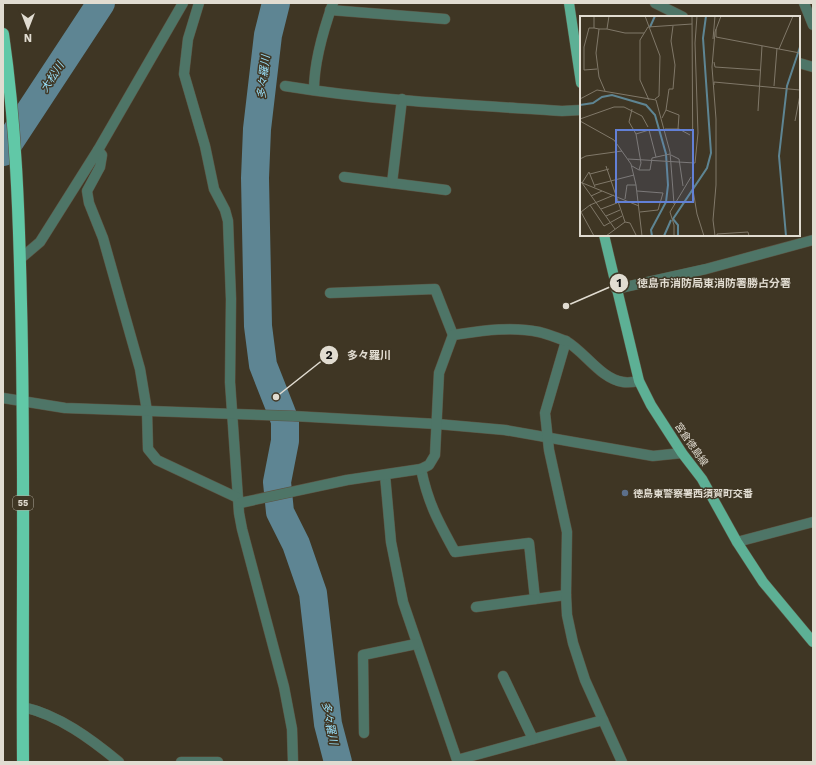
<svg xmlns="http://www.w3.org/2000/svg" width="816" height="765" font-family="'Work Sans','Noto Sans JP',sans-serif">
<rect width="100%" height="100%" fill="#3f3624"/>
<g fill="none" stroke-linecap="round" stroke-linejoin="round">
<!-- river -->
<g stroke="#5e8593" stroke-width="28">
<polyline points="276,3 268,35 257,129 255,178 258,326 263,365 285,421 285,441 277,482 280,512 296,544 313,593 328,724 338,762"/>
<polyline points="3,152 101,3"/>
</g>
<!-- minor casing -->
<g stroke="#5c5443" stroke-width="11">
<g id="minor">
<polyline points="199,3 188,39 184,74 205,146 214,189 225,210 228,221 231,299 230,382 239,513 242,529 284,687 292,729 293,762"/>
<polyline points="655,3 683,17"/>
<polyline points="804,3 813,25"/>
<polyline points="330,10 445,19"/>
<polyline points="799,63 813,67"/>
<path d="M 285,86 C 376,101 470,105 562,111 L 581,110"/>
<path d="M 314,90 C 314,61 323,31 333,3"/>
<polyline points="98,150 102,155 100,167 87,191 89,203 103,238 140,369 147,411 148,449 157,460 238,498"/>
<polyline points="344,177 446,190"/>
<polyline points="392,183 402,99"/>
<polyline points="20,259 40,242 98,150 183,3"/>
<polyline points="616,289 706,269 813,240"/>
<polyline points="330,293 435,289 453,335"/>
<polyline points="3,398 65,408 293,416 437,424 505,430 653,456 682,453"/>
<path d="M 421,469 C 428,503 438,521 455,552 L 529,543 L 535,599 L 566,595"/>
<path d="M 385,475 L 391,542 L 403,602 L 457,760 L 603,720 L 585,680 L 573,643 L 567,615 L 566,595 L 567,532 L 549,450 L 545,413 L 566,341 C 585,352 601,379 623,382 C 628,383 634,382 639,381"/>
<path d="M 240,503 L 347,480 L 421,469 L 429,465 L 435,455 L 439,373 L 453,335 C 481,331 511,326 539,332 C 548,334 557,338 566,341"/>
<polyline points="737,542 813,522"/>
<polyline points="476,607 535,599"/>
<polyline points="503,676 533,739"/>
<path d="M 23,707 C 59,715 91,739 119,762"/>
<polyline points="603,720 622,762"/>
<polyline points="364,733 363,655 416,644"/>
<polyline points="181,762 218,762"/>
</g>
</g>
<!-- major casing -->
<g stroke="#5c5443" stroke-width="11">
<g id="major">
<polyline points="569,3 581,83"/>
<polyline points="604,235 639,381 651,405 682,453 702,479 737,542 763,582 813,642"/>
</g>
</g>
<!-- highway casing -->
<g stroke="#5c5443" stroke-width="13">
<path id="highway" d="M 3,34 C 16,124 19,214 21,304 C 25,457 22,609 23,762"/>
</g>
<!-- minor -->
<use href="#minor" stroke="#4e7567" stroke-width="10"/>
<!-- major -->
<use href="#major" stroke="#5db095" stroke-width="10"/>
<!-- highway -->
<use href="#highway" stroke="#61c8a7" stroke-width="12"/>
</g>
<!-- markers -->
<circle fill="#5c6f8a" stroke="#3f3624" stroke-width="1.5" cx="625" cy="493" r="4"/>
<g text-anchor="middle" stroke-width="3" stroke-linejoin="round" paint-order="stroke">
<!-- shield labels -->
<rect fill="#3f3624" stroke="#b0aa9d" stroke-width="1" x="13" y="496" width="20" height="14" rx="3"/>
<g font-size="9" font-weight="bold" fill="#e1dcd1">
<text x="23" y="506">55</text>
</g>
<!-- street labels -->
<g font-size="10" fill="#e1dcd1" stroke="#3f3624">
<text transform="translate(692 444) rotate(55)" y="4">宮倉徳島線</text>
</g>
<!-- poi labels -->
<g font-size="10" font-weight="bold" fill="#e1dcd1" stroke="#3f3624" text-anchor="start">
<text x="633" y="497">徳島東警察署西須賀町交番</text>
</g>
<!-- water labels -->
<g font-size="11" font-style="italic" fill="#97ddf6" stroke="#3f3624">
<text transform="translate(52 77) rotate(-57)" y="4">大松川</text>
<text transform="translate(263 77) rotate(-84)" y="4">多々羅川</text>
<text transform="translate(330 723) rotate(79)" y="4">多々羅川</text>
</g>
</g>
<!-- overview -->
<g transform="translate(580 16)">
<rect width="220" height="220" fill="#3f3624"/>
<path fill="none" stroke="#5e8593" stroke-width="2" d="M 70,11 L 75,0M 0,89 L 13,87 L 22,81 L 32,79 L 66,89 L 75,99 L 86,138 L 88,169 L 86,186 L 71,214 L 72,220M 84,220 L 91,204M 98,220 L 98,209 L 93,203 L 127,152 L 131,137 L 123,22 L 126,0M 206,220 L 199,140 L 207,70 L 220,31"/>
<path fill="none" stroke="#807869" stroke-width="1" d="M 14,0 L 14,12 L 19,13M 29,0 L 27,13 L 45,17 L 64,17M 65,0 L 80,40 L 79,80 L 75,83M 112,0 L 113,174 L 117,198 L 124,220M 14,12 L 9,12 L 4,31 L 4,54 L 17,53M 136,13 L 136,21 L 220,37M 133,23 L 135,0M 199,33 L 213,0M 134,46 L 135,51 L 180,54M 134,69 L 134,66 L 220,74M 194,70 L 197,32M 25,75 L 19,61 L 16,37 L 19,13 L 27,13M 0,83 L 17,74 L 76,84 L 90,136 L 94,188M 69,84 L 60,64 L 60,24 L 68,11 L 112,8M 52,93 L 49,106 L 56,118M 86,94 L 99,99 L 98,113M 178,95 L 182,30M 82,102 L 86,94 L 89,73 L 93,73 L 95,49 L 91,25 L 93,10M 0,103 L 34,91 L 44,91 L 62,100 L 68,111M 0,105 L 34,124 L 51,148 L 56,169 L 62,220M 215,105 L 220,79M 85,113 L 99,113 L 110,119M 91,139 L 99,143 L 103,170M 0,143 L 6,140 L 42,135M 48,143 L 115,147 L 118,117 L 115,27 L 117,0M 26,150 L 45,206 L 50,207 L 56,219M 52,150 L 59,154 L 61,147 L 56,118 L 69,114 L 76,141M 59,154 L 70,154 L 72,142 L 90,138M 10,158 L 29,153M 0,166 L 59,190M 15,169 L 54,159M 15,171 L 9,156 L 2,167 L 35,213M 57,175 L 83,177 L 78,194 L 60,196M 11,180 L 22,175M 45,183 L 47,169 L 56,169M 10,189 L 24,210 L 42,200M 21,193 L 37,187M 26,200 L 40,194M 14,220 L 1,196 L 10,189 L 34,179M 26,220 L 45,206M 94,220 L 94,209 L 90,196 L 111,161M 135,220 L 133,204 L 136,169 L 136,103 L 132,51 L 135,16 L 141,0M 137,220 L 137,218 L 168,216 L 169,220"/>
<path fill="#6280d6" fill-opacity="0.15" stroke="#6280d6" stroke-width="2" d="M 36,114 L 113,114 L 113,186 L 36,186 Z"/>
<rect width="220" height="220" fill="none" stroke="#e1dcd1" stroke-width="2"/>
</g>
<!-- callouts -->
<path fill="none" stroke="#e1dcd1" stroke-width="1.5" d="M566 306L619 283M276 397L329 355"/>
<g fill="#e1dcd1" stroke="#3f3624" stroke-width="1.5">
<circle cx="566" cy="306" r="4"/>
<circle cx="276" cy="397" r="4"/>
<circle cx="619" cy="283" r="10"/>
<circle cx="329" cy="355" r="10"/>
</g>
<g font-size="12" text-anchor="middle" font-weight="bold" fill="#111">
<text x="619" y="287">1</text>
<text x="329" y="359">2</text>
</g>
<g font-size="11" text-anchor="middle" font-weight="bold" fill="#e1dcd1" stroke="#3f3624" stroke-width="3" stroke-linejoin="round" paint-order="stroke">
<text x="714" y="287">徳島市消防局東消防署勝占分署</text>
<text x="369" y="359">多々羅川</text>
</g>
<!-- border -->
<rect width="816" height="765" fill="none" stroke="#e1dcd1" stroke-width="8"/>
<!-- north arrow -->
<g transform="translate(28 28) rotate(180)" stroke="#3f3624" stroke-width="3" paint-order="stroke">
<path d="M0-3L7 15L0 10L-7 15Z" fill="#e1dcd1"/>
<text y="-6" font-size="11" font-weight="bold" text-anchor="middle" fill="#e1dcd1">N</text>
</g>
</svg>
